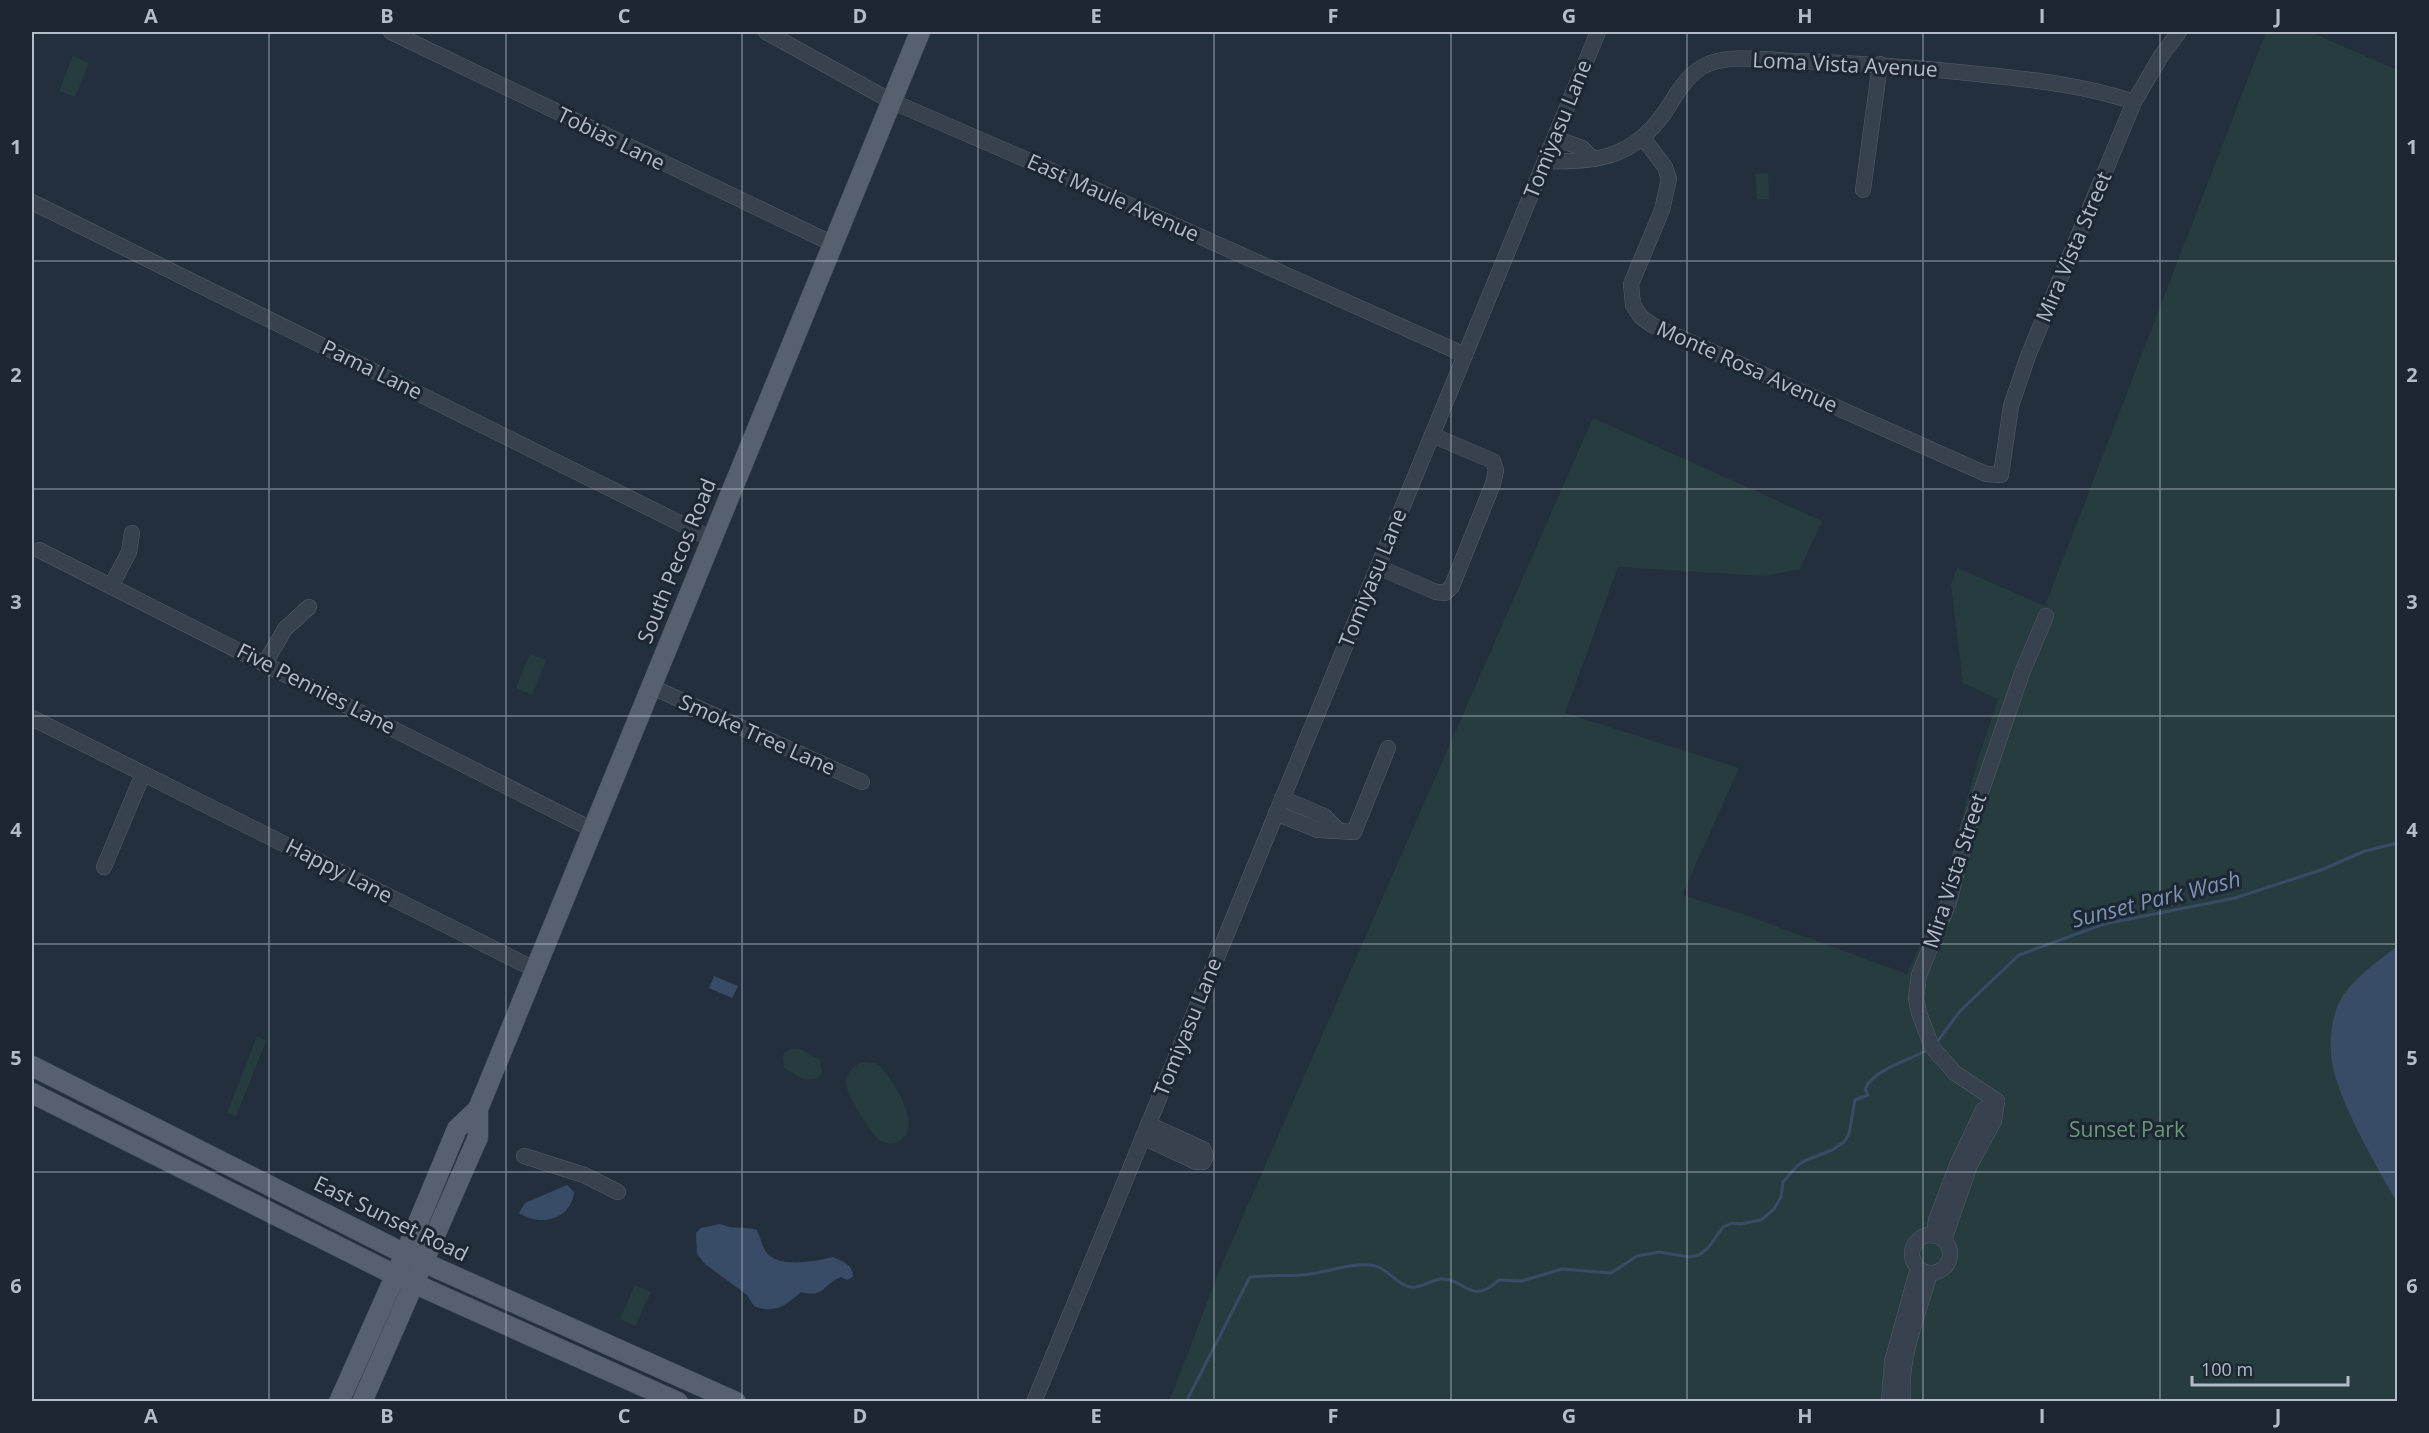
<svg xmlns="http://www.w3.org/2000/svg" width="2429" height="1433" font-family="'Open Sans',sans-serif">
<rect width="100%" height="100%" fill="#242f3e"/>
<!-- green -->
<g fill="#263c3f">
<polygon points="2266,32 2310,32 2397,70 2397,1401 1169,1402 1222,1264 1593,418 1822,521 1800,569 1765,576 1618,567 1565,713 1739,768 1682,895 1740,913 1907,974 1939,901 1980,753 1998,699 1963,683 1951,585 1957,568 2045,606"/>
<polygon points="73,56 89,63 75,97 59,91"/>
<polygon points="1768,173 1769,199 1757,199 1755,174"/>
<polygon points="530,654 546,660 532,695 516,688"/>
<polygon points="257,1036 266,1041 236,1116 227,1113"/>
<polygon points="798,1048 820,1060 822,1072 818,1078 806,1080 784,1068 783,1055 790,1049"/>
<path d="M 862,1062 L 875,1063 L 881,1067 C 893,1081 922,1124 902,1139 C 896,1144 888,1145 881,1141 C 872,1137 846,1093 846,1083 C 846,1073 853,1066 862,1062 Z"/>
<polygon points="635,1285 651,1292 635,1326 620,1319"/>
</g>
<!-- water -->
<g fill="#394c67">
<path d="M 2397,946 L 2397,1202 C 2377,1168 2338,1100 2332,1062 C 2329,1042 2331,1016 2341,999 C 2353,978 2379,961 2397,946 Z"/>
<polygon points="714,976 738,986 732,998 709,988"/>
<path d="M 567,1185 L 574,1192 C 571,1220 540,1227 519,1213 L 525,1203 Z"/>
<path d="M 720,1224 C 735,1230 747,1226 757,1230 C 760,1237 762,1246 766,1252 C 778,1269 817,1261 833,1257 C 843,1262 853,1264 853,1277 L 847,1280 L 841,1277 C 821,1285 826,1298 801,1292 C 785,1306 775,1314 754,1306 L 747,1295 L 705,1264 L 697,1254 L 696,1233 L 701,1228 Z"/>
</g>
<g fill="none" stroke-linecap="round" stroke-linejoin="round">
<!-- stream -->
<g stroke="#394c67" stroke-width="3">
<polyline points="1937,1042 1960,1011 2019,955 2104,924 2235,898 2321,870 2365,851 2398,843"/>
<path d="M 1186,1402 L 1250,1277 C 1268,1275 1284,1276 1301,1275 C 1325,1274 1352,1261 1375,1266 C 1389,1269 1395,1284 1410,1287 C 1419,1289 1431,1280 1441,1279 C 1466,1278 1470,1307 1499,1280 L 1522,1281 L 1562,1269 L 1611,1273 L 1637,1256 L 1659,1252 L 1689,1257 L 1699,1255 L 1708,1248 L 1723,1227 L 1732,1223 L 1740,1224 L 1761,1220 L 1767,1215 L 1774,1209 L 1781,1197 L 1783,1182 L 1796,1167 L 1804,1161 L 1832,1150 L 1844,1142 L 1849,1134 L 1855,1100 L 1868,1095 L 1865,1089 C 1874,1069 1908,1061 1927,1050"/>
</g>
<!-- minor casing -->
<g stroke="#565f6c" stroke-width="16">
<g id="minor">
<polyline points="391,32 833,244"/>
<polyline points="766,32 891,101 1096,190 1465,355"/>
<polyline points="1555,138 1582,148 1593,159"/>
<polyline points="1643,138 1665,167 1669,179 1662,210 1631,284 1633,305 1641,317 1652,325 1986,474 2001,475 2011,406 2028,356 2134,102 2161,56 2179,32"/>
<path d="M 1545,161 C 1599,163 1635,157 1667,109 C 1676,94 1687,76 1702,67 C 1725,53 1769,60 1796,61 C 1860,63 1923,68 1987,75 C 2036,80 2087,86 2134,102"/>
<polyline points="1863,190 1880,64"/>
<polyline points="32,202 712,539"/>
<polyline points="39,550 593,830"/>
<polyline points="1378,567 1436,592 1445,593 1452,586 1493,484 1496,470 1493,461 1432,435"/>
<polyline points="111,586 129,552 132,533"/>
<polyline points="265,663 285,629 309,607"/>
<polyline points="652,687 862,782"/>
<polyline points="32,718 534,969"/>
<polyline points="1282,798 1324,816 1338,830"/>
<polyline points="1276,813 1318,830 1354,832 1388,748"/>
<polyline points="104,867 143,774"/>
<polyline points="1997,1101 1955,1073 1932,1047 1919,1013 1916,998 1919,975 1949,902 1967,833 2022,673 2046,616"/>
<polyline points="1143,1137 1196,1162 1203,1162 1206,1156 1203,1149 1148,1124"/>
<polyline points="524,1156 584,1175 618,1192"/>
<circle cx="1931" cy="1254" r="19"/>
<polyline points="1934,1236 1936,1220 1957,1165 1983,1110 1997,1101"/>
<polyline points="1944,1240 1970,1165 1994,1121 1997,1101"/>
<polyline points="1034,1402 1598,32"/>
<polyline points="1889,1402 1892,1362 1918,1268"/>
<path d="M 1903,1402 C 1899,1357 1918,1316 1930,1273"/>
</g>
</g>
<!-- major casing -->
<g stroke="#414a57" stroke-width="21">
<g id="major">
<polyline points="32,1066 405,1254 736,1402"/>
<polyline points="32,1093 395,1275 678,1402"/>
<polyline points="339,1402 405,1254 457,1129 478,1109"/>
<polyline points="362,1402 478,1137 478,1109 920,32"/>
</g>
</g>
<!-- minor -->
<use href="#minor" stroke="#38414e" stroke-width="15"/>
<!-- major -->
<use href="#major" stroke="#56606e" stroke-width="20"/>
</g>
<!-- grid -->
<path fill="none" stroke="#b4bcc9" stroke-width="1.5" stroke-opacity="0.55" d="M 269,32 L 269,1402M 506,32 L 506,1402M 742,32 L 742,1402M 978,32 L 978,1402M 1214,32 L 1214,1402M 1451,32 L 1451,1402M 1687,32 L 1687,1402M 1923,32 L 1923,1402M 2160,32 L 2160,1402M 32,261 L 2398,261M 32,489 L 2398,489M 32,716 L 2398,716M 32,944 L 2398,944M 32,1172 L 2398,1172"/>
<g text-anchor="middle" stroke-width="6" stroke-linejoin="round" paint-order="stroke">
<!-- street labels -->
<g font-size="21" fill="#b4bcc9" stroke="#1d2633">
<text transform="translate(1845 65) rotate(3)" y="7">Loma Vista Avenue</text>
<text transform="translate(1558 129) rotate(-68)" y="7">Tomiyasu Lane</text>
<text transform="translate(611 139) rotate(26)" y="7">Tobias Lane</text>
<text transform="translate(1113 198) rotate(24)" y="7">East Maule Avenue</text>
<text transform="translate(2074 247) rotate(-67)" y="7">Mira Vista Street</text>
<text transform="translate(1747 367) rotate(24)" y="7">Monte Rosa Avenue</text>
<text transform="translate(372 370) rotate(26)" y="7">Pama Lane</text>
<text transform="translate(677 561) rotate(-68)" y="7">South Pecos Road</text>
<text transform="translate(1373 578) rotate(-68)" y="7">Tomiyasu Lane</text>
<text transform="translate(316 689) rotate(27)" y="7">Five Pennies Lane</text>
<text transform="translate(757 735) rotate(24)" y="7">Smoke Tree Lane</text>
<text transform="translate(339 871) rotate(27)" y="7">Happy Lane</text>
<text transform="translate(1955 871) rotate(-72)" y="7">Mira Vista Street</text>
<text transform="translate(1188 1027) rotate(-68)" y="7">Tomiyasu Lane</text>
<text transform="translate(391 1219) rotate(26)" y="7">East Sunset Road</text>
</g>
<!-- park labels -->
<g font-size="21" fill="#6b9a76" stroke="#1d2633">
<text x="2127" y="1137">Sunset Park</text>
</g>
<!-- water labels -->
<g font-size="22" font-style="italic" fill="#7c92b1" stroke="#1d2633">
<text transform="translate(2156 899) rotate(-14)" y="8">Sunset Park Wash</text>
</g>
</g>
<!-- border -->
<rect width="2429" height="1433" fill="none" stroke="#1d2633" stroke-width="66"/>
<!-- scale -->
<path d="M2192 1376v9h156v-9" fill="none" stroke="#b4bcc9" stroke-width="3"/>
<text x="2201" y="1376" font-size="18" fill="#b4bcc9" stroke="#1d2633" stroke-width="4.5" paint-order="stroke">100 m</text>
<rect x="33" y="33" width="2363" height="1367" fill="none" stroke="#b4bcc9" stroke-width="2"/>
<g font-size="20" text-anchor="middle" font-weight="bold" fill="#b4bcc9">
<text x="151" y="23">A</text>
<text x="387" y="23">B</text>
<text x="624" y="23">C</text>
<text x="860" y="23">D</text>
<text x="1096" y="23">E</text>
<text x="1333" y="23">F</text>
<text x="1569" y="23">G</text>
<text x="1805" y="23">H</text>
<text x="2042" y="23">I</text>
<text x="2278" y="23">J</text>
<text x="16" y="154">1</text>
<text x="2412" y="154">1</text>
<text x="16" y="382">2</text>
<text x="2412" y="382">2</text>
<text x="16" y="609">3</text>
<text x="2412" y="609">3</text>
<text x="16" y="837">4</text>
<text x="2412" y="837">4</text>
<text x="16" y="1065">5</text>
<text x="2412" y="1065">5</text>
<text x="16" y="1293">6</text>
<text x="2412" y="1293">6</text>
<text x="151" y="1423">A</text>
<text x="387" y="1423">B</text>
<text x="624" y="1423">C</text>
<text x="860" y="1423">D</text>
<text x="1096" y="1423">E</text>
<text x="1333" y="1423">F</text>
<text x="1569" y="1423">G</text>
<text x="1805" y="1423">H</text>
<text x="2042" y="1423">I</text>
<text x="2278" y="1423">J</text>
</g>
</svg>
